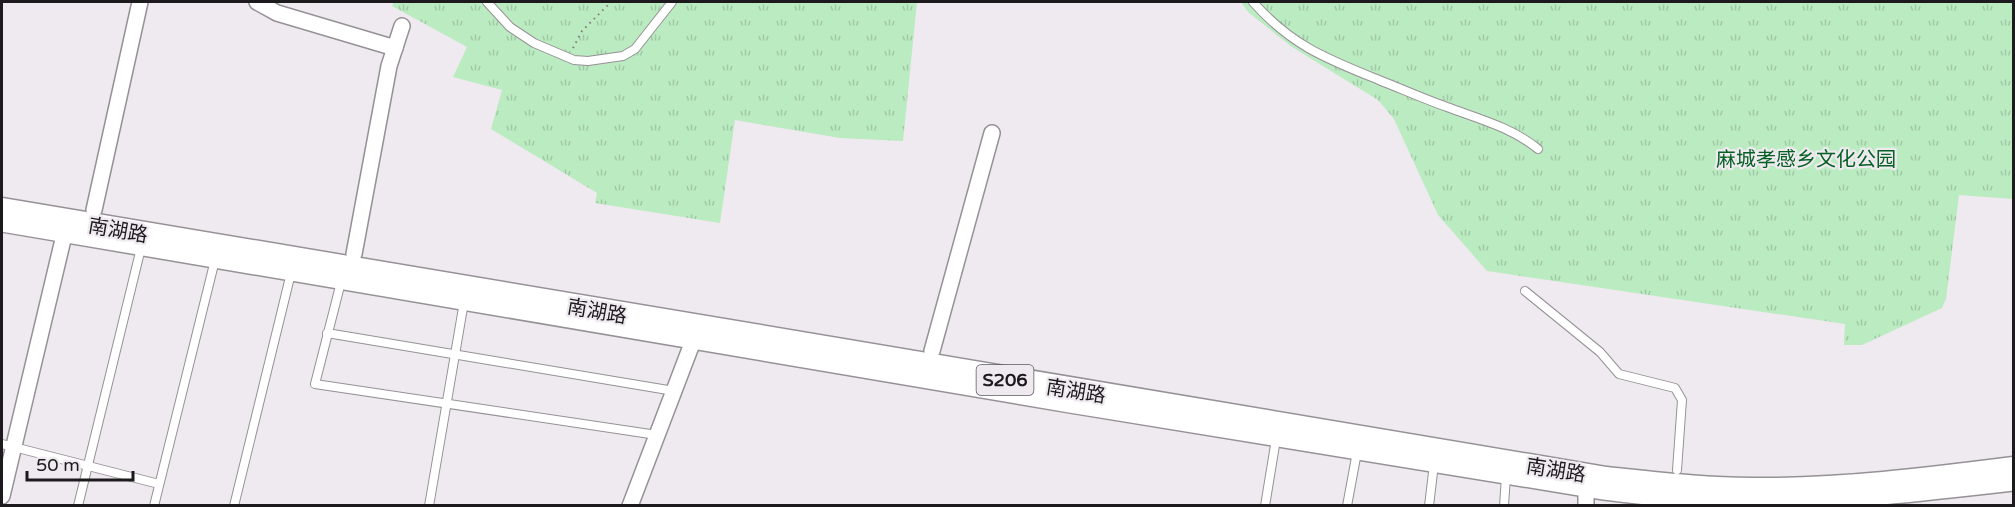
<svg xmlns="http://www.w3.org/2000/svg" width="2015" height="507" font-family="'Varela Round','Noto Sans SC',sans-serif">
<defs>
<pattern id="park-tufts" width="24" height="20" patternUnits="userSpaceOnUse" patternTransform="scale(1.5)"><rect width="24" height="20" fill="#bbebc1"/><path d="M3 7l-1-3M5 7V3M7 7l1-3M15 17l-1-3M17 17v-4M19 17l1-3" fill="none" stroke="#a0c9a5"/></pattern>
</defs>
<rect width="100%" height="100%" fill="#efeaef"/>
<!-- park -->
<g fill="url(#park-tufts)">
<polygon points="394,2 917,2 903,141 840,138 735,120 720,223 595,203 597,193 491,129 502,90 453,77 467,47 392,6"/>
<polygon points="1241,2 2013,2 2013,199 1959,195 1946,299 1942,308 1862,345 1844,345 1845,324 1487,271 1438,215 1394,119 1378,100 1292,47 1248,12"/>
</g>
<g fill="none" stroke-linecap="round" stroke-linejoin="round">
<!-- lane casing -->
<g stroke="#969196" stroke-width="10">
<g id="lane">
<polyline points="487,2 510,27 534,43 574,60 588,61 623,56 635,49 672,2"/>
<path d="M 1253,2 C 1292,46 1327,59 1379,80 C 1402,89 1424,99 1447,107 C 1479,119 1511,127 1538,149"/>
<polyline points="341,282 315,384 657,435"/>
<polyline points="1525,291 1600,352 1619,374 1675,388 1682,400 1677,470"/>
<polyline points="327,333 674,391"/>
<polyline points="2,444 159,484"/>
<polyline points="78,506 141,248"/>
<polyline points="154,506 215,260"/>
<polyline points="234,506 291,273"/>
<polyline points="429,506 464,302"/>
<polyline points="1265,506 1276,439"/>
<polyline points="1347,506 1357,452"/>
<polyline points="1429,506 1434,464"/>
<polyline points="1504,506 1506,476"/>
</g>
</g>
<!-- street casing -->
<g stroke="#969196" stroke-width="18">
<g id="street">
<polyline points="257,2 277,13 395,48"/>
<polyline points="94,210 140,2"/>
<path d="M 2,224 L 1070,405 L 1604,492 C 1654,498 1704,504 1754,504 C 1841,503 1927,493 2014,483"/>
<polyline points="354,254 389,66 402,26"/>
<polyline points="932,351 992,133"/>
<polyline points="2,496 66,227"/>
<polyline points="630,506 693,341"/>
<polyline points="1586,506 1586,489"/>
</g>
</g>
<!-- primary casing -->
<g stroke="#969196" stroke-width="27">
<path id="primary" d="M 2,210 L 1606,479 C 1655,484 1704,490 1753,490 C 1840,491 1927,480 2014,469"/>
</g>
<!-- path -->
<polyline stroke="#7d7a7d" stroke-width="2" stroke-dasharray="1.5 4.5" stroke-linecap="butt" points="573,48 582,31 611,2"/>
<!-- lane -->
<use href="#lane" stroke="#fff" stroke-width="8"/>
<!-- street -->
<use href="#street" stroke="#fff" stroke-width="15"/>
<!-- primary -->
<use href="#primary" stroke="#fff" stroke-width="24"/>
</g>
<g text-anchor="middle" stroke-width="4.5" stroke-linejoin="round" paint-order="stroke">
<!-- shield labels -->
<rect fill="#efeaef" stroke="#5b585b" stroke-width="1.5" x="976.5" y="365" width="57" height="30" rx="4.5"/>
<g font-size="18" font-weight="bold" fill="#1c1a1c">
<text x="1005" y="386">S206</text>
</g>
<!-- park labels -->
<g font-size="20" fill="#066025" stroke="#efeaef">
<text x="1806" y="166">麻城孝感乡文化公园</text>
</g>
<!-- street labels -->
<g font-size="20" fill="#1c1a1c" stroke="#efeaef">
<text transform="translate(118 230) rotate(10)" y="7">南湖路</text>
<text transform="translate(597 311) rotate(10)" y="7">南湖路</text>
<text transform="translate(1076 391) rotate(9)" y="7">南湖路</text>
<text transform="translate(1556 470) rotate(9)" y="7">南湖路</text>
</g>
</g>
<!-- border -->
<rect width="2015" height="507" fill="none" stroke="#1c1a1c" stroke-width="6"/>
<!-- scale -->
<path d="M27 471v9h106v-9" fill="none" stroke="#1c1a1c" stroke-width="3"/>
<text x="36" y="471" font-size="18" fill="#1c1a1c" stroke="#efeaef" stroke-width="4.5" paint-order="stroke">50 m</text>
</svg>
